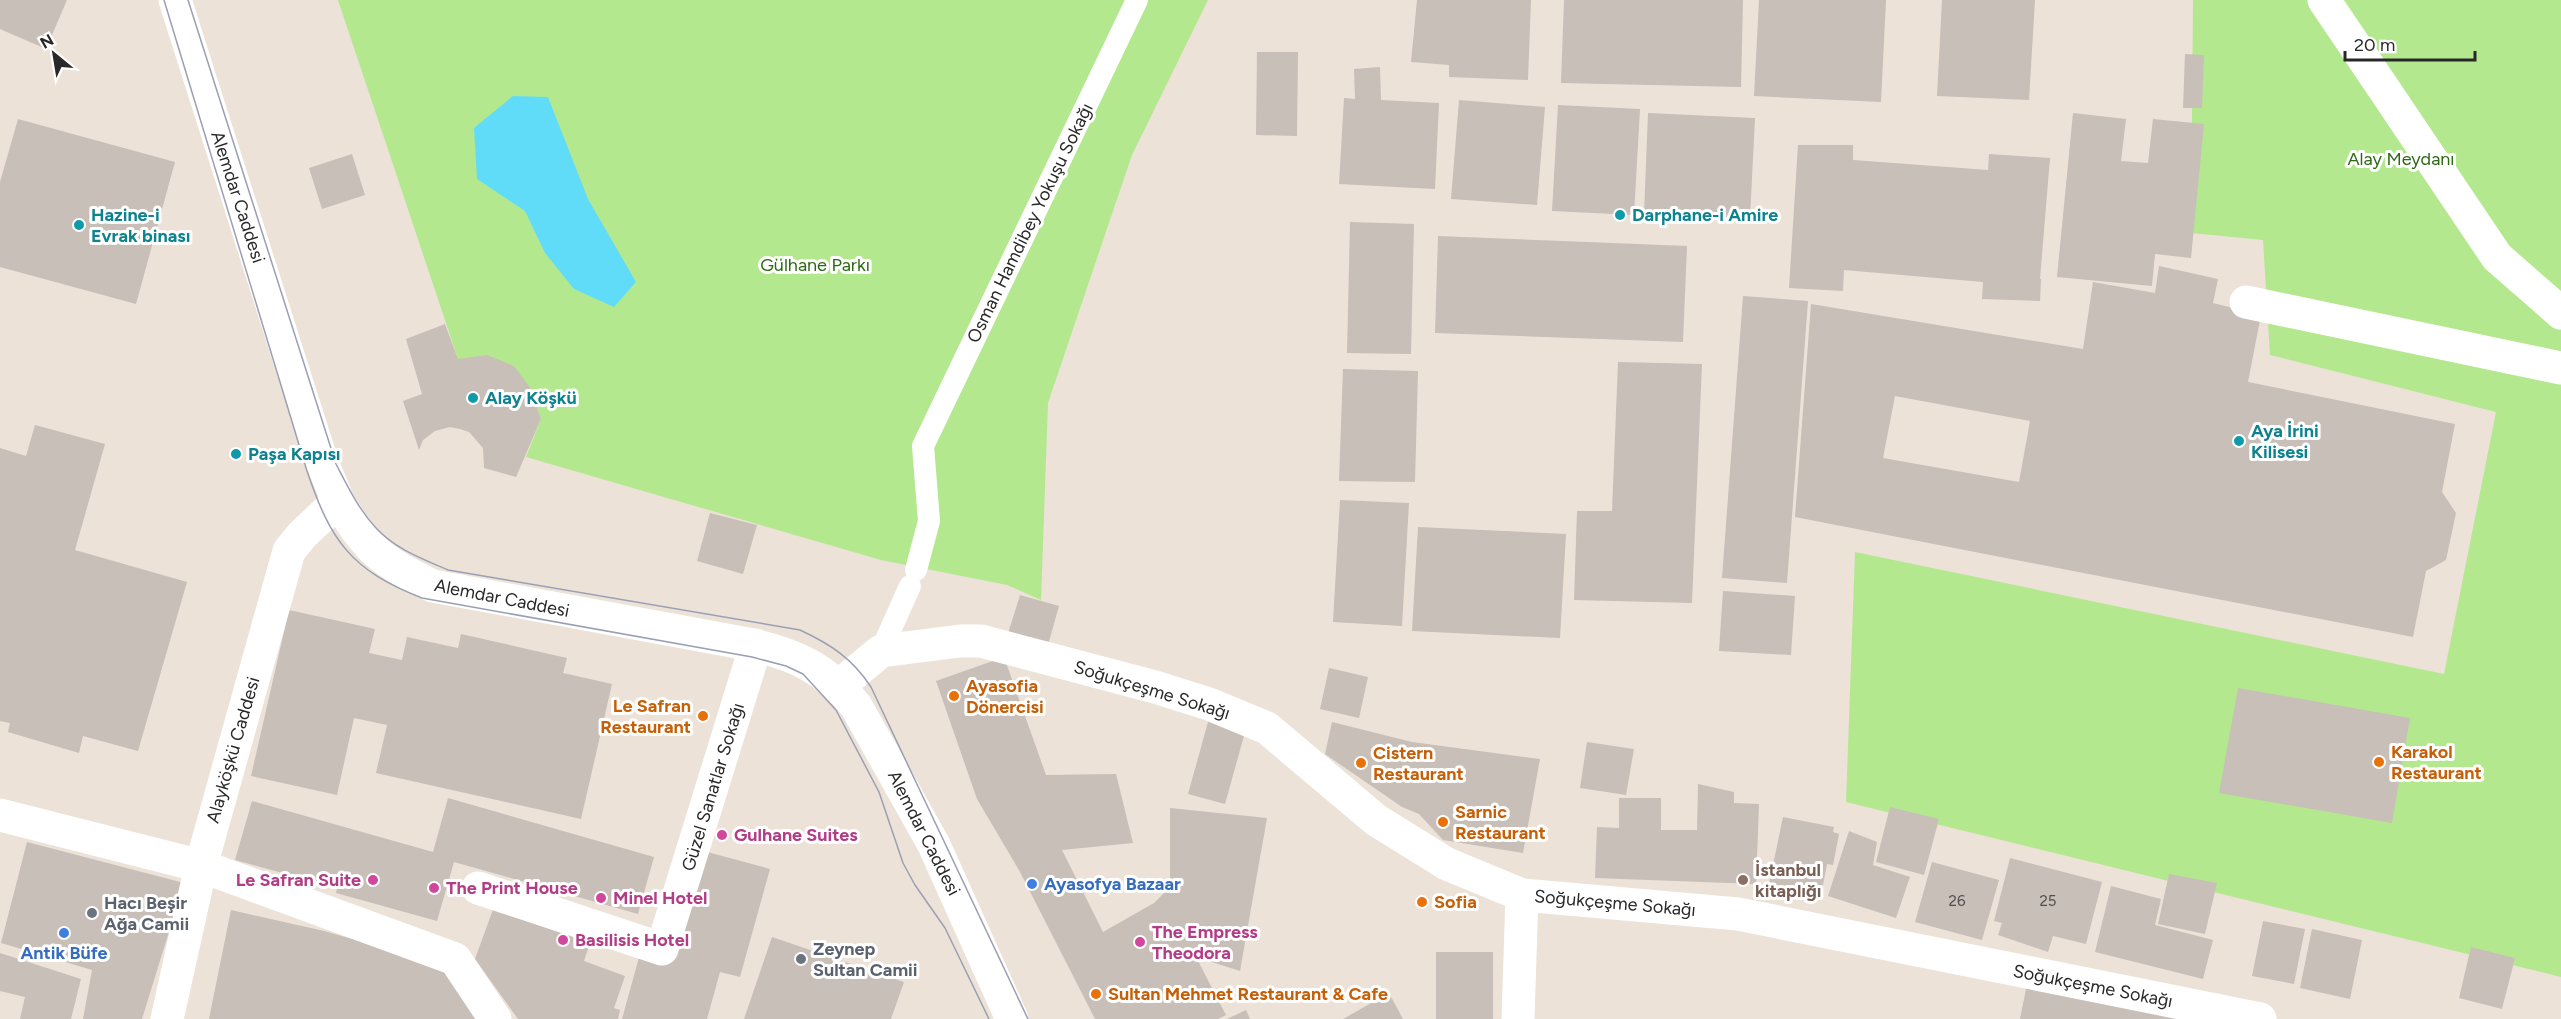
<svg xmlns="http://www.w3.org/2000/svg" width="2561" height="1019" font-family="Figtree,sans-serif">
<rect width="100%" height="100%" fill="#ece2d8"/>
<!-- green -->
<g fill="#b4e88f">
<polygon points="338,0 1208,0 1132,155 1048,403 1041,600 1007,585 881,560 526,457 541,419 531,389 458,359"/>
<polygon points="2193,0 2561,0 2561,977 1846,802 1855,552 2444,674 2496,412 2270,355 2263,240 2191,233"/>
</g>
<!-- water -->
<polygon fill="#61dcf8" points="513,96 548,97 588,199 636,282 614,307 574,289 545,253 525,211 477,179 474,128"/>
<!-- building -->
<g fill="#c7bfb8" fill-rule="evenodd">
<polygon points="0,0 67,0 46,49 0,29"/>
<polygon points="1417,0 1531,0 1528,80 1449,77 1449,65 1411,62"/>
<polygon points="1564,0 1743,0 1741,87 1561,83"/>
<polygon points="1759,0 1886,0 1881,102 1754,96"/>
<polygon points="1942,0 2035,0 2029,100 1937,96"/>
<polygon points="1257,52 1298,52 1297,136 1256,135"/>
<polygon points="2185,54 2204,55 2202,108 2183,108"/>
<polygon points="1380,67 1381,100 1439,103 1435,189 1339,184 1344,98 1355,99 1354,69"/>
<polygon points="1459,100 1545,107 1537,205 1451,199"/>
<polygon points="1558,105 1640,109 1634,215 1552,211"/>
<polygon points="1648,113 1755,118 1750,218 1644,214"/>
<polygon points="2073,113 2126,119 2121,161 2148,163 2153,119 2204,124 2191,258 2155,254 2152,286 2057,277"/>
<polygon points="18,119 175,162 136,304 0,267 0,182"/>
<polygon points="1798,145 1853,145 1853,160 1988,170 1989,154 2050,158 2040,279 2041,279 2040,301 1982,299 1983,282 1844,270 1843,291 1789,288"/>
<polygon points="352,154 365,195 322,209 309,168"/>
<polygon points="1350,222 1414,224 1411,354 1347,353"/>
<polygon points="1438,236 1687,246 1683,342 1435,333"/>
<path d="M 2159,266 L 2218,279 L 2213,303 L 2261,315 L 2248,382 L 2455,424 L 2442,492 L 2456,513 L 2446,560 L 2426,571 L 2413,637 L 1795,517 L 1811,304 L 2083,349 L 2093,282 L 2155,293 ZM 1895,396 L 2030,421 L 2019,482 L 1883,458 Z"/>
<polygon points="1743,296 1808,301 1787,583 1722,578"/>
<polygon points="445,324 458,359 487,355 514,366 531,389 541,419 516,477 484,468 483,448 469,432 460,429 450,427 435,431 423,440 419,450 403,401 422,394 406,339"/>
<polygon points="1618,362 1702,364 1692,603 1574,600 1577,511 1612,511"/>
<polygon points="1343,369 1418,371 1415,482 1339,481"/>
<polygon points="35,425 105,444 75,550 187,582 138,751 83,736 79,753 8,732 10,723 0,721 0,448 26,456"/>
<polygon points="1340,500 1409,503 1402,626 1333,622"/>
<polygon points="710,513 757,525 743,574 697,561"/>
<polygon points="1418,527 1566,534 1560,638 1412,631"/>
<polygon points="1723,591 1795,596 1791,655 1719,651"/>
<polygon points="1020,595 1059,606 1046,652 1006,640"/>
<polygon points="289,610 375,629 369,653 402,660 407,637 458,648 461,634 567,658 563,673 612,684 581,819 376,773 387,725 354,718 337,795 251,776"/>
<polygon points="1004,657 1046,775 1116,774 1133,843 1062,850 1103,932 1154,903 1170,887 1170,808 1267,818 1240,971 1196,957 1226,1015 1218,1019 1095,1019 1020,872 977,799 936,681"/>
<polygon points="1329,668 1368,677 1359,718 1320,709"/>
<polygon points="2238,688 2410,718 2392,823 2219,793"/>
<polygon points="1210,715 1247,725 1225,804 1188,794"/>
<polygon points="1332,722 1412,742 1540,759 1523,853 1443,840 1419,814 1402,807 1325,754"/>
<polygon points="1587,742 1634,749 1626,795 1580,788"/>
<polygon points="1698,784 1734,792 1734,803 1759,804 1756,884 1595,878 1597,827 1619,828 1619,798 1661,798 1661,830 1697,830"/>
<polygon points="448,798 654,857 638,914 454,862 437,921 336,893 337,888 235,860 252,801 433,852"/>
<polygon points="1890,807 1939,819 1924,875 1876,862"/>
<polygon points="1783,817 1834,827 1833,832 1839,834 1833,865 1827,864 1821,895 1769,884"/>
<polygon points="1849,831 1877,842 1873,865 1910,877 1896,918 1828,896"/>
<polygon points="27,842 184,883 142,1019 83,1019 92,970 1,943"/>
<polygon points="700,850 770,869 740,977 720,972 707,1019 622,1019 641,950"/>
<polygon points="2010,858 2102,882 2086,944 2053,936 2048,952 1998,935 2002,923 1994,921"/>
<polygon points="1932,862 1999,880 1982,940 1915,922"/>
<polygon points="2169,874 2217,883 2205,934 2158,924"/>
<polygon points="2111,886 2161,899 2155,925 2213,940 2203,979 2095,952"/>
<polygon points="495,904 592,937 584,961 625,976 614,1008 620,1010 618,1019 518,1019 475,959"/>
<polygon points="231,910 324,931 409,955 442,957 481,1019 209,1019"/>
<polygon points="2263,921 2305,929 2294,984 2252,976"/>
<polygon points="2312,929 2362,940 2350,999 2300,988"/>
<polygon points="772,937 904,982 891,1019 744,1019"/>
<polygon points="2471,947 2515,958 2502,1009 2459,998"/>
<rect x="1436" y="952" width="57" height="67"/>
<polygon points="0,953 81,979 71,1019 20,1019 25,997 0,991"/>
<polygon points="2028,979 2224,1019 2020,1019"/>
<polygon points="1389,993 1403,1019 1343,1019"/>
<polygon points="1246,1010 1250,1019 1227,1019"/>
</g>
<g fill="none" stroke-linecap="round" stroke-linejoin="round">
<!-- lane -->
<g stroke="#fff" stroke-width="22">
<polyline points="916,570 929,521 923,446 1137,0"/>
<polyline points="881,651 910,586"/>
</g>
<!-- street -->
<g stroke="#fff" stroke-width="33">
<polyline points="2324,0 2497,257 2561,313"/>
<polyline points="2246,302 2561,368"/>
<path d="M 338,501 C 367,550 382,562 433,586 L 748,644 C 795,654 825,668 856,706 L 934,845 L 1012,1019"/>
<polyline points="840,685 881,651 960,641 981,641 1155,687 1209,704 1267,728 1376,820 1447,864 1522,895 1738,914 2260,1019"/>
<polyline points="201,866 455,959 495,1019"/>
<polyline points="478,888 662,949 756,645"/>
<polyline points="1518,1019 1522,895"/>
</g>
<!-- secondary -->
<g stroke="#fff" stroke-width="33">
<polyline points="0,815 201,866"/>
<polyline points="167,1019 201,866 289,551 302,535 338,501 322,462 175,0"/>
</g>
<!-- tram -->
<g stroke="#9aa0b4" stroke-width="1.5">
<path d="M 164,0 L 307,471 C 331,542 351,570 422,598 L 752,657 L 786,666 L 803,674 L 836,710 L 879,792 L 903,863 L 915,885 L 945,928 L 989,1019"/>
<path d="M 188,0 L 336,464 C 347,485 359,510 376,528 C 395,549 423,559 448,570 L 800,630 C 830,644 852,658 871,687 L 1028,1019"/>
</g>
</g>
<!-- markers -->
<g fill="#0f9aa8" stroke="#fff" stroke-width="2">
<circle cx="1620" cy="215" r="6"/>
<circle cx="79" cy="225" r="6"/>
<circle cx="473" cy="398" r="6"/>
<circle cx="2239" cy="441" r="6"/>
<circle cx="236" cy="454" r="6"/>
</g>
<g fill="#e8710a" stroke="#fff" stroke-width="2">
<circle cx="954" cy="696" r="6"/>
<circle cx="703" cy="716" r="6"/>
<circle cx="2379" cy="762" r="6"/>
<circle cx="1361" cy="763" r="6"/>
<circle cx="1443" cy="822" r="6"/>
<circle cx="1422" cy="902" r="6"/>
<circle cx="1096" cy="994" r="6"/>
</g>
<g fill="#d1479c" stroke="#fff" stroke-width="2">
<circle cx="722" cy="835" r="6"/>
<circle cx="373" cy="880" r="6"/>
<circle cx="434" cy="888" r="6"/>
<circle cx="601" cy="898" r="6"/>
<circle cx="563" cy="940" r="6"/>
<circle cx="1140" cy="942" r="6"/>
</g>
<circle fill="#8d6e63" stroke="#fff" stroke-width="2" cx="1743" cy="880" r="6"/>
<g fill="#3f7fe0" stroke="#fff" stroke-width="2">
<circle cx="1032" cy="884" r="6"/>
<circle cx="64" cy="933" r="6"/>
</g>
<g fill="#6b7280" stroke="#fff" stroke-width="2">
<circle cx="92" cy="913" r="6"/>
<circle cx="801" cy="959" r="6"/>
</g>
<g text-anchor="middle" stroke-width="6" stroke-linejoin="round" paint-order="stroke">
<!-- number labels -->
<g font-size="15" fill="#504e4c">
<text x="1957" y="906">26</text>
<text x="2048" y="906">25</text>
</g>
<!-- park labels -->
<g font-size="18" fill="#2c6913" stroke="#fff">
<text x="2401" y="165">Alay Meydanı</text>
<text x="815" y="271">Gülhane Parkı</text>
</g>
<!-- street labels -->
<g font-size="18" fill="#282828" stroke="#fff">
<text transform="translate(238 197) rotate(72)" y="6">Alemdar Caddesi</text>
<text transform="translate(1030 223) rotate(-64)" y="6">Osman Hamdibey Yokuşu Sokağı</text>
<text transform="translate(502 598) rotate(11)" y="6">Alemdar Caddesi</text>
<text transform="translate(1152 690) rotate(17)" y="6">Soğukçeşme Sokağı</text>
<text transform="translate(233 750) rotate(-74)" y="6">Alayköşkü Caddesi</text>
<text transform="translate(713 787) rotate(-73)" y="6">Güzel Sanatlar Sokağı</text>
<text transform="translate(924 833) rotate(63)" y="6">Alemdar Caddesi</text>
<text transform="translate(1615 903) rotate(5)" y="6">Soğukçeşme Sokağı</text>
<text transform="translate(2093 986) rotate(11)" y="6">Soğukçeşme Sokağı</text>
</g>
<!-- culture labels -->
<g font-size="18" font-weight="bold" fill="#0d838f" stroke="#fff" text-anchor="start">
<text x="91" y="221">Hazine-i<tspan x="91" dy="21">Evrak binası</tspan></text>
<text x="1632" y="221">Darphane-i Amire</text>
<text x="485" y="404">Alay Köşkü</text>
<text x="2251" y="437">Aya İrini<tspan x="2251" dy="21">Kilisesi</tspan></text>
<text x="248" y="460">Paşa Kapısı</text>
</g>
<!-- food labels -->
<g font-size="18" font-weight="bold" fill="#c56008" stroke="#fff" text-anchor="start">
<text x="966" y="692">Ayasofia<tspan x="966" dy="21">Dönercisi</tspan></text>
<text x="691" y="712" text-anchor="end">Le Safran<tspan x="691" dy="21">Restaurant</tspan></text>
<text x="2391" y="758">Karakol<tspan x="2391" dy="21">Restaurant</tspan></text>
<text x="1373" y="759">Cistern<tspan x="1373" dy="21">Restaurant</tspan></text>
<text x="1455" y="818">Sarnic<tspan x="1455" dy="21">Restaurant</tspan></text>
<text x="1434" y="908">Sofia</text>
<text x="1108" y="1000">Sultan Mehmet Restaurant &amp; Cafe</text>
</g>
<!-- hotel labels -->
<g font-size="18" font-weight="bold" fill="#b23c85" stroke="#fff" text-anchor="start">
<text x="734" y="841">Gulhane Suites</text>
<text x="361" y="886" text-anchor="end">Le Safran Suite</text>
<text x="446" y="894">The Print House</text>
<text x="613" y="904">Minel Hotel</text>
<text x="1152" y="938">The Empress<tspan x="1152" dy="21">Theodora</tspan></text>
<text x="575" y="946">Basilisis Hotel</text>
</g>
<!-- education labels -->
<g font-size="18" font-weight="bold" fill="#785e54" stroke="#fff" text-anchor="start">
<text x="1755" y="876">İstanbul<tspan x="1755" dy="21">kitaplığı</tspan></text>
</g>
<!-- shop labels -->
<g font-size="18" font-weight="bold" fill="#366cbe" stroke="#fff" text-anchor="start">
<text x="1044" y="890">Ayasofya Bazaar</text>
<text x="64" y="959" text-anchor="middle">Antik Büfe</text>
</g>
<!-- worship labels -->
<g font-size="18" font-weight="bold" fill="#5b616d" stroke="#fff" text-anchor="start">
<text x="104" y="909">Hacı Beşir<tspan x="104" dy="21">Ağa Camii</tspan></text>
<text x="813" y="955">Zeynep<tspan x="813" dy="21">Sultan Camii</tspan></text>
</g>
</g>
<!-- north arrow -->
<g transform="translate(54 54) rotate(330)" stroke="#ffffff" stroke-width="4.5" paint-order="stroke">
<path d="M0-4.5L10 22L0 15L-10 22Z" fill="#282828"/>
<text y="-9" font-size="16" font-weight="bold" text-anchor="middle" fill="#282828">N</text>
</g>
<!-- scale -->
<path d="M2345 51v9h130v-9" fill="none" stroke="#282828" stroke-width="3"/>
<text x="2354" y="51" font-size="18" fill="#282828" stroke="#ffffff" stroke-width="4.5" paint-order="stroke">20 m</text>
</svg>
